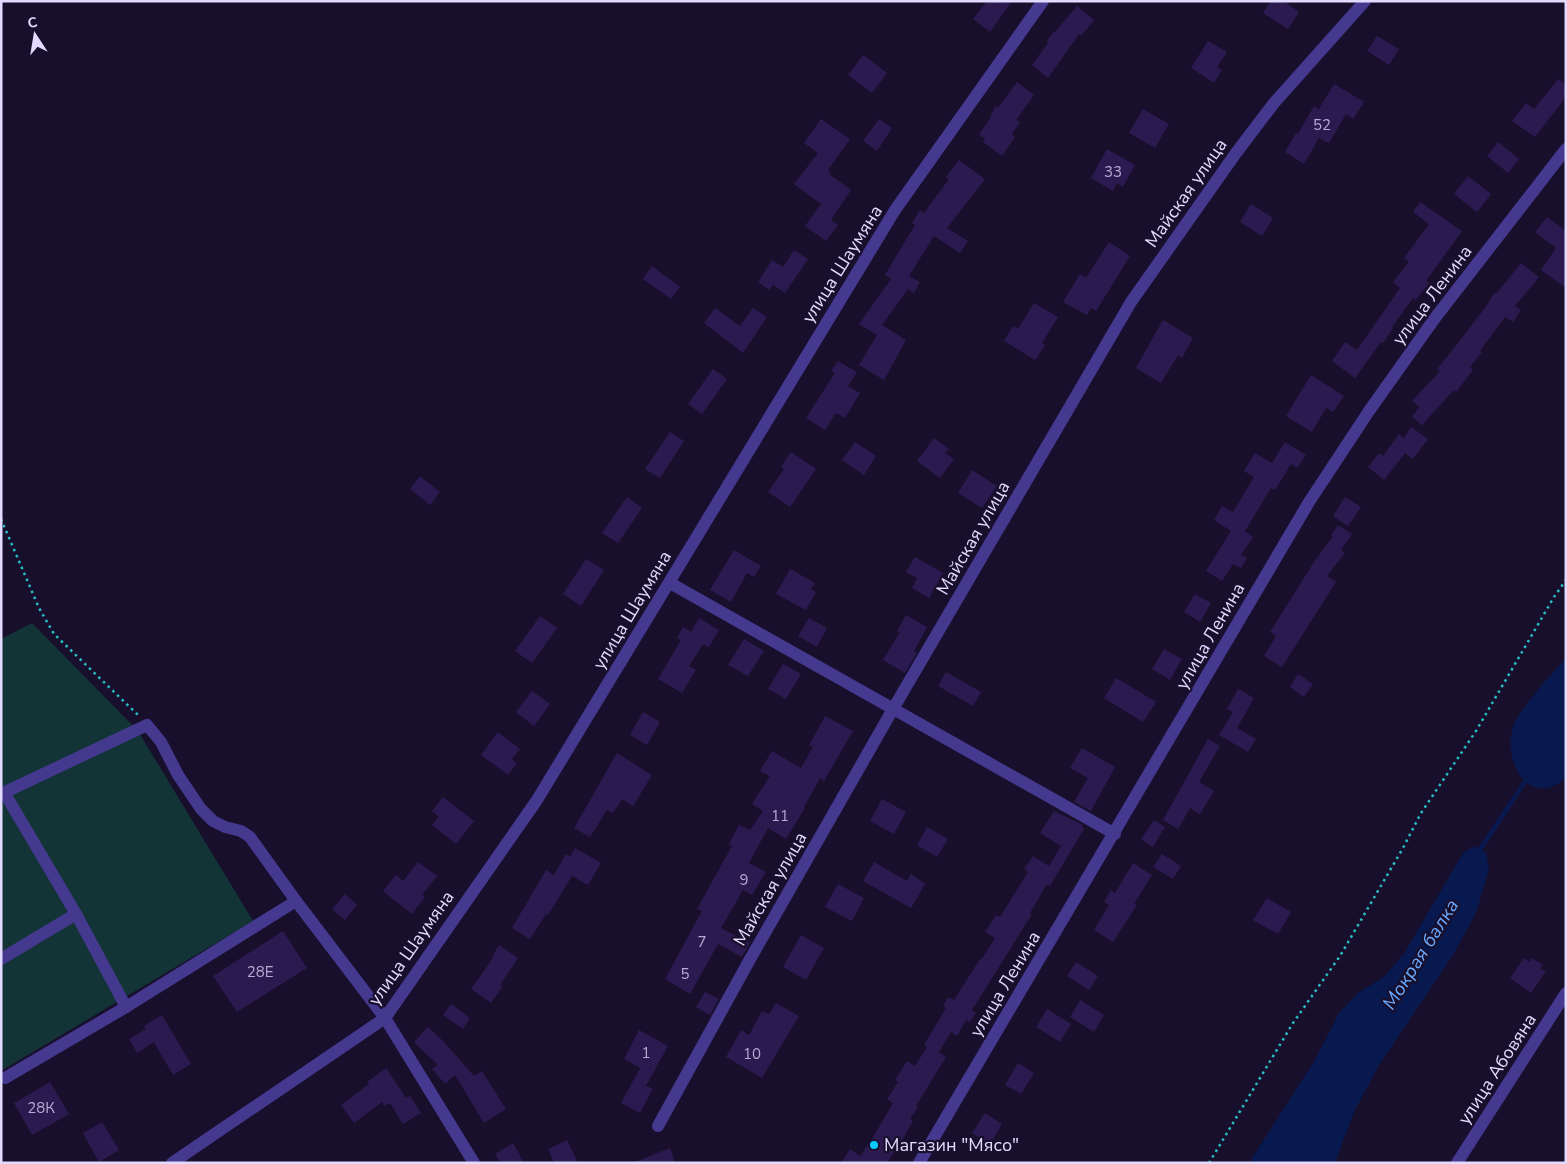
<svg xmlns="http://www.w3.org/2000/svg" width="1567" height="1164" font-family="'Nunito Sans',sans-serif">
<rect width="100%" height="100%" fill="#180f2d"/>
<!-- green -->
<polygon fill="#123437" points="32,623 138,731 253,921 1,1071 1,639"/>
<!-- water -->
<g fill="#07194e">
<path d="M 1566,658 L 1566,778 C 1528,810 1501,760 1514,724 C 1516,719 1521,713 1524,708 C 1537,690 1551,674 1566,658 Z"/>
<polygon points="1474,846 1486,852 1489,869 1476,913 1453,955 1379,1065 1354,1112 1335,1163 1249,1163 1315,1060 1339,1013 1358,993 1385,976 1405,952 1463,853"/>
</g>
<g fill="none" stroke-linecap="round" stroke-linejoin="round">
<!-- stream -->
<polyline stroke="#07194e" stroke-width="4.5" points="1477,854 1528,777"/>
</g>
<!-- building -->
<g fill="#2b1a4f">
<polygon points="987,1 1012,1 990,32 973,19"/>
<polygon points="1271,1 1284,1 1299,12 1288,29 1263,13"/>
<polygon points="1077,6 1094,20 1081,36 1079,34 1048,78 1032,65 1048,43 1047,41 1053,32 1054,33"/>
<polygon points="1377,36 1399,49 1389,65 1367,51"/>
<polygon points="1208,41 1227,52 1217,67 1222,70 1214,83 1191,68"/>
<polygon points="863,55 887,73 872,93 848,75"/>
<polygon points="1558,79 1566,84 1566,97 1535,137 1512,121 1526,103 1534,109"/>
<polygon points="1017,82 1034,95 1016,120 1020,122 1012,134 1015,137 1002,156 983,142 985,139 979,134 991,117 990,116 996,106 998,108"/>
<polygon points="1334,84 1364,102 1353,119 1346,114 1329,143 1319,138 1304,164 1285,152 1296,133 1298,134 1314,106 1319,109"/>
<polygon points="1143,109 1169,124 1155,148 1129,133"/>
<polygon points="821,119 850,139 828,170 830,172 829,174 851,190 831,220 838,225 826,241 805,226 821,204 794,184 818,153 804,143"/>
<polygon points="879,119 892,128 877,151 863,141"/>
<polygon points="1498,142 1519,159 1508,173 1487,156"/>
<polygon points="1107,149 1135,165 1123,187 1117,183 1113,191 1091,178"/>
<polygon points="959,160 985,179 947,228 968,241 960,253 934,236 909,276 920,282 914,293 908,289 882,325 906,340 884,380 859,365 877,335 859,324 891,279 885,275 915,225 912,223 920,210 924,213 949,179 946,177"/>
<polygon points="1468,176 1491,194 1477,212 1454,194"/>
<polygon points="1420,202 1462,231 1426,281 1429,283 1416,300 1413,298 1392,327 1393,328 1383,343 1381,342 1355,378 1332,361 1345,342 1357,350 1400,288 1393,282 1409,262 1404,258 1429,224 1413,212"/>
<polygon points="1251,204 1273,218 1262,236 1240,222"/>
<polygon points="1547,217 1566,231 1566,288 1541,270 1556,248 1535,232"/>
<polygon points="1109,242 1130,256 1096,311 1091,308 1087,315 1063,302 1080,274 1086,278"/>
<polygon points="794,250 808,259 785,293 773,285 769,290 758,282 772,260 783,267"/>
<polygon points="1521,263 1539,277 1515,306 1521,310 1513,322 1505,317 1480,351 1482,352 1470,367 1473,370 1456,392 1454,390 1422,425 1412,417 1419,407 1412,401 1440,371 1437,369 1462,338 1487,305 1494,293 1496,294"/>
<polygon points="652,266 680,287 671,299 643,279"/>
<polygon points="1034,303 1058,317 1042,343 1045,345 1035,360 1004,341 1013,326 1018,329"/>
<polygon points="715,308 740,326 753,308 767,317 743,353 704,323"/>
<polygon points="1163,320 1193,338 1182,358 1178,355 1161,383 1136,368"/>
<polygon points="838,361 857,372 848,386 860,393 845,418 836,413 825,430 806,418 835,373 831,371"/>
<polygon points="713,369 727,379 702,414 688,404"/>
<polygon points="1311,375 1344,396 1333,412 1326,408 1312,432 1286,416"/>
<polygon points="1411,427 1428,439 1413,459 1405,453 1384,480 1368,467 1379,453 1383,456 1399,434 1404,438"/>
<polygon points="670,432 684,441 660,478 645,469"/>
<polygon points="934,438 949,449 945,453 954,459 940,478 917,461"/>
<polygon points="855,442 876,456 864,475 842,460"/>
<polygon points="1285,442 1306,455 1297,468 1291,464 1275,490 1271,488 1245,531 1253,537 1241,555 1247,558 1241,568 1233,564 1222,581 1206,571 1231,531 1214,520 1222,506 1233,512 1254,477 1244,471 1255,453 1272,463"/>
<polygon points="791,452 816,469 790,507 768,492 784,469 781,467"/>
<polygon points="972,470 997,486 982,508 958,493"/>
<polygon points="420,476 440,492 430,505 410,489"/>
<polygon points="627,497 642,508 618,543 602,533"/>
<polygon points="1345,497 1361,507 1348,526 1333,516"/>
<polygon points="1338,525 1352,534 1341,550 1345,553 1327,576 1336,582 1282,667 1264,656 1276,636 1270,632 1314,562 1333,536 1331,535"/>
<polygon points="734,550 761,566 754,577 747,573 731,602 710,590"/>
<polygon points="915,557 943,573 929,598 912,588 917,578 906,572"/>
<polygon points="586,559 604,570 581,606 563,594"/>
<polygon points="790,569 815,583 811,589 816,592 806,610 776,594"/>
<polygon points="1195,594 1211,603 1200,622 1184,612"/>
<polygon points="906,615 927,627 914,651 917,653 905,673 883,660 900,632 897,631"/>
<polygon points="540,616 557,628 532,663 515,651"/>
<polygon points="699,618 719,630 709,647 703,644 689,666 696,670 682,693 658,679 681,640 677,638 683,627 691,632"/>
<polygon points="809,618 827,628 817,647 798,636"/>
<polygon points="744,639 764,651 748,676 728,665"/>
<polygon points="1164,649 1182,659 1170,680 1152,669"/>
<polygon points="783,664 801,674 786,699 768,689"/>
<polygon points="946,672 981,692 973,706 938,686"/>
<polygon points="1298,674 1313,684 1304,697 1290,687"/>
<polygon points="1116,678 1156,702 1143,722 1104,698"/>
<polygon points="1238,689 1254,698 1237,728 1256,739 1248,752 1219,735 1233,712 1227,709"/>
<polygon points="532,691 550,704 534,726 516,712"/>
<polygon points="643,712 660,722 647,745 630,735"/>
<polygon points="825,716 853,731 824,781 820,778 804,807 805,808 786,839 768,828 749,863 766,872 752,895 743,890 721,928 750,943 742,957 718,944 690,994 665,979 702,911 697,909 732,846 729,844 739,825 750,830 763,811 752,804 770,776 760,771 772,751 801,768 813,747 809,745"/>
<polygon points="498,732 520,749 512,759 517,763 508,775 481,755"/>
<polygon points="1208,739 1220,746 1199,782 1214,791 1200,814 1190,808 1178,829 1163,820"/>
<polygon points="1082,748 1115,767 1091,811 1074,802 1088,778 1070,768"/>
<polygon points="617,753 652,775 633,806 622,799 613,813 607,810 590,837 574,828"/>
<polygon points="443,797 474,821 456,844 432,825 439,817 432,811"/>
<polygon points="882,799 906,812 894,834 870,821"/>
<polygon points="1054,811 1083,825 1082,827 1084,829 1050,886 1047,884 1030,913 1032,914 972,1010 976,1013 970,1022 966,1020 957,1036 951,1032 939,1052 946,1057 916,1106 918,1107 910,1119 913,1121 902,1140 887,1163 841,1163 850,1149 860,1156 872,1139 893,1103 887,1099 898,1082 895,1080 907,1061 915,1066 927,1047 924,1045 946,1008 943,1006 948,997 954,1000 980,959 981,960 995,938 985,932 996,915 1000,917 1028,872 1024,869 1033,856 1049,866 1061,846 1040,833"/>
<polygon points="1154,820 1165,827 1153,847 1141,839"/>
<polygon points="927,827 948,839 937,857 917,845"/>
<polygon points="575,848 601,863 588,885 572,876 548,915 546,914 530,939 512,928 546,870 554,875 566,854 570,857"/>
<polygon points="1162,854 1181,866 1173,879 1153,867"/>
<polygon points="418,862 437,876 422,895 425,897 412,914 383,891 396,875 403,881"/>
<polygon points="874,862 907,881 911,874 925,884 911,908 863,881"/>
<polygon points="1133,863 1152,875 1134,904 1137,905 1113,942 1094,930 1109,905 1104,902 1111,890 1115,893"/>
<polygon points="838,884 864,898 852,921 825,907"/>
<polygon points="345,894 357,905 345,920 332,909"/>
<polygon points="1267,898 1291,912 1278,934 1253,920"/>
<polygon points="283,931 307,968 237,1012 213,976"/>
<polygon points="801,935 824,948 806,980 783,967"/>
<polygon points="499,945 518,958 500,985 503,986 491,1003 471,989 493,958 492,957"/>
<polygon points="1524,958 1530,962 1532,958 1543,965 1540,969 1546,971 1531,993 1510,978"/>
<polygon points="1076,962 1098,976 1089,990 1067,976"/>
<polygon points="705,992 719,999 710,1015 696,1007"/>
<polygon points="1080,1000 1104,1015 1094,1032 1070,1017"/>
<polygon points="776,1003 799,1016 762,1078 726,1057 741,1030 749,1035 762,1011 769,1014"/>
<polygon points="451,1004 470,1018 463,1029 443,1015"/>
<polygon points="1047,1009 1071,1024 1060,1042 1036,1027"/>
<polygon points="162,1015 191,1064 173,1075 154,1042 137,1053 129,1039 146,1029 144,1026"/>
<polygon points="428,1027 442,1040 474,1076 482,1071 506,1109 484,1123 455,1075 445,1084 432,1069 438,1065 414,1042"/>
<polygon points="639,1030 668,1046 646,1086 653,1089 640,1113 621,1103 640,1068 624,1059"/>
<polygon points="1018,1063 1034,1073 1021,1094 1005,1085"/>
<polygon points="386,1068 406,1098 410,1096 421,1113 403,1124 390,1103 384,1106 382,1102 354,1123 341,1105 369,1084 367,1082"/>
<polygon points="50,1082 69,1114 32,1135 14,1103"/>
<polygon points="985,1113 1002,1124 990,1144 972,1133"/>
<polygon points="102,1122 119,1150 99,1162 83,1133"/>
<polygon points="567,1140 578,1163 554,1163 548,1149"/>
<polygon points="513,1143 524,1163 501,1163 495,1154"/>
<polygon points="670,1148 675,1163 635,1163 635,1162"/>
</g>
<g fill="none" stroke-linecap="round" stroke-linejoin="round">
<!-- path -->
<g stroke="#28bec6" stroke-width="2.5" stroke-dasharray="2.5 4" stroke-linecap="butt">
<polyline points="1,519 39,608 54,634 138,715"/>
<polyline points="1209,1163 1293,1023 1340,956 1403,848 1421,813 1476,731 1554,597 1566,580"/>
</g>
<!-- minor -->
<g stroke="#45388f" stroke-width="12">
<polyline points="670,583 1115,834"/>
<polyline points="4,792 76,914 126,1007"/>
<polyline points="1,794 147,725 161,742 178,775 201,809 213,821 225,827 241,831 250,837 296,901 385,1018 474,1163"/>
<polyline points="1,959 76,914"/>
<polyline points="5,1078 126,1007 296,901"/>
<polyline points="658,1126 749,961 893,709 1131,302 1236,153 1274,103 1365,1"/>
<polyline points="172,1163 385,1018 537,800 895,210 1043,1"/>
<polyline points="919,1163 1309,502 1369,411 1435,318 1566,149"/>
<polyline points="1457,1163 1566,993"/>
</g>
</g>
<!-- markers -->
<circle fill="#07caff" stroke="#180f2d" stroke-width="2" cx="874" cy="1145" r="5"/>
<g text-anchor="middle" stroke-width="4.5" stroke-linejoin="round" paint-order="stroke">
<!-- number labels -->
<g font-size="15" fill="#b5abd3">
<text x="1322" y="130">52</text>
<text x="1113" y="177">33</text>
<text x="780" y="821">11</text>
<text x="744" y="885">9</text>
<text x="702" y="947">7</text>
<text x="260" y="977">28Е</text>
<text x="685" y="979">5</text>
<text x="646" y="1058">1</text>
<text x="752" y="1059">10</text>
<text x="41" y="1113">28К</text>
</g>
<!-- street labels -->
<g font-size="18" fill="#e3dbff" stroke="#180f2d">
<text transform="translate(1186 193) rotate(-55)" y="6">Майская улица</text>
<text transform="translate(842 264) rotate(-58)" y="6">улица Шаумяна</text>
<text transform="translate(1432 295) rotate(-53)" y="6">улица Ленина</text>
<text transform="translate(973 538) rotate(-60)" y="6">Майская улица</text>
<text transform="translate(632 610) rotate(-59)" y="6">улица Шаумяна</text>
<text transform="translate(1210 636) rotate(-60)" y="6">улица Ленина</text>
<text transform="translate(770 889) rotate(-60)" y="6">Майская улица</text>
<text transform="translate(411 948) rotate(-55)" y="6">улица Шаумяна</text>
<text transform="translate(1005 984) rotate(-59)" y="6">улица Ленина</text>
<text transform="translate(1497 1069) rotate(-57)" y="6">улица Абовяна</text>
</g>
<!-- poi labels -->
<g font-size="18" fill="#e3dbff" stroke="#180f2d" text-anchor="start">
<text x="884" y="1151">Магазин "Мясо"</text>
</g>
<!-- water labels -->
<g font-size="19" font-style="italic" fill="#69a9ff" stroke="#180f2d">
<text transform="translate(1420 954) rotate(-58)" y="7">Мокрая балка</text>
</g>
</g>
<!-- border -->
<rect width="1567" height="1164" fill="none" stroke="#e3dbff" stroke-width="5"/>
<!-- north arrow -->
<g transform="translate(35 35) rotate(348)" stroke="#180f2d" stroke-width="4" paint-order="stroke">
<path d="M0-4L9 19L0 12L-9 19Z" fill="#e3dbff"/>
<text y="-8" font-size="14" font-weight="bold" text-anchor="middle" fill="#e3dbff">С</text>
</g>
</svg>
